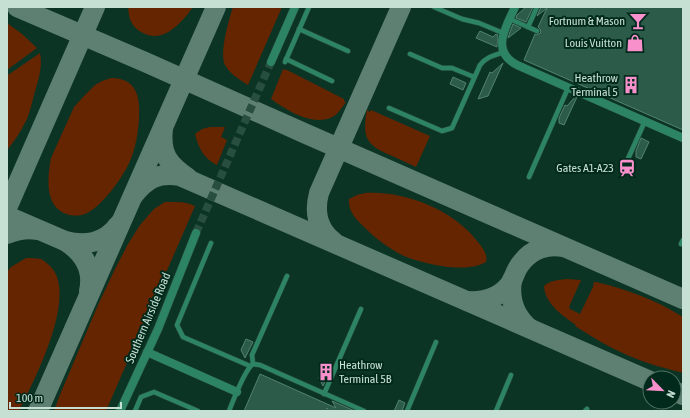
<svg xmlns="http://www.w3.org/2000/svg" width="690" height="418" font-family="'Asap Condensed',sans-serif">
<rect width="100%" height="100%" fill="#0c3425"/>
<!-- green -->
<g fill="#652500">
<path d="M 128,7 L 193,7 C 182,22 164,44 143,33 C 131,27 129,19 128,7 Z"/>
<path d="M 233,7 L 282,7 L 248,85 C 240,80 230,74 225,65 C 219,54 229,19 233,7 Z"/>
<polygon points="7,23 22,34 37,48 7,70"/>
<path d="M 40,53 C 43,67 38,81 34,95 C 32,103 30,111 27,119 C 22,129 15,141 7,150 L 7,83 L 8,83 L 8,75 Z"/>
<path d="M 283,69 L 287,70 L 344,99 L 344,101 L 346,102 C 342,107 339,113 334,116 C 315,128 286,110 271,99 Z"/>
<path d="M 111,78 C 114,78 117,78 120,79 C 139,83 140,103 139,119 C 138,133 136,147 130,161 C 124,176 101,208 85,214 C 77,217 66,216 59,210 C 45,199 48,174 51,158 L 74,107 L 84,96 L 95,85 L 102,81 Z"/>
<path d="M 367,110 L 370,112 L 371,110 L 430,136 L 416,167 C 407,163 399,159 390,155 C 366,145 362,137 367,110 Z"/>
<path d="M 210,127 L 225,127 L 221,137 L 227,140 L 217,165 C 204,159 198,147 195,134 L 202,129 Z"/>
<path d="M 365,193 C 405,191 452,209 477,241 C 482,247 488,254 486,262 C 466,274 422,264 402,255 C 388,248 374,237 363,226 C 355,218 348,211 349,199 L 357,195 Z"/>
<path d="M 165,202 C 175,202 186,201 195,206 L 106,411 L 54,411 L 59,397 L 98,305 L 115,269 L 128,244 L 140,225 L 154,209 Z"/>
<path d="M 26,258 C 31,258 37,258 41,259 C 45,261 48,264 51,267 C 78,296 34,381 19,411 L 7,411 L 7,272 L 11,267 Z"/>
<path d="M 567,279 L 581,280 L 569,307 L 570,309 L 580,314 L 593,287 L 594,282 L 596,282 C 626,289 656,300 683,317 L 683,373 C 664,368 645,363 627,355 C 609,347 592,337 575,326 L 576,325 C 562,315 545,304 544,286 C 551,280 558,280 567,279 Z"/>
</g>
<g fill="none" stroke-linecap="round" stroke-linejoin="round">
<!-- taxiway -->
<g stroke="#5e8072" stroke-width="20">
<polyline points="17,7 145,62 304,133 683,299"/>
<path d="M 163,128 C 160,154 168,164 188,178"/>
<path d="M 133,196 C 146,179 158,172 180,176 L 650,381"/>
<polyline points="7,208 95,7"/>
<path d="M 7,216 L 65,241 C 84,253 94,269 89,291"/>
<path d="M 7,234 C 17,230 27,228 37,230"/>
<path d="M 65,241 C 85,246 105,243 118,225"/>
<path d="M 334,242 C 317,229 314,212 319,193 L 401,7"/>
<path d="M 512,280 C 509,299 514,315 529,328"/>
<path d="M 467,301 C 485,302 502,297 512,281 C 515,274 517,267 522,262 C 532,249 548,244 563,247"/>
<polyline points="674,391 683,395"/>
<polyline points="38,411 216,7"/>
</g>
</g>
<!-- building -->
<g fill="#2c5c49" stroke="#51836e">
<polygon points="526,7 533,7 526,22 516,18 517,15"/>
<polygon points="541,7 683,7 683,130 524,60 535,34 539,34 541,32 540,29 538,27 547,8 537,16"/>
<polygon points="513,24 521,28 508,38 510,32"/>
<polygon points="480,31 493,37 496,34 498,35 497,47 476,38"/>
<polygon points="503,63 488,96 478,99 490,72 492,73"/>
<polygon points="453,77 466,83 463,90 450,84"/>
<polygon points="575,97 577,97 564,125 559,123 559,118 565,105 567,106"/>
<polygon points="641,138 649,142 641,159 636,157 636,151"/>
<polygon points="246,339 253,342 245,358 241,350"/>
<polygon points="324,367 330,370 323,386 319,378"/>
<polygon points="260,374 336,408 332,401 355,411 244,411"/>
<polygon points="399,400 405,403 402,411 394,411"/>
</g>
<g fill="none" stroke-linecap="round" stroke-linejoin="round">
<!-- street-tunnel -->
<polyline stroke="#284e3f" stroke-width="8" stroke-dasharray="8 4" stroke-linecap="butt" points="196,233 271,62"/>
<!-- lane casing -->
<g stroke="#2a5041" stroke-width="5.5">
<g id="lane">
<polyline points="434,7 462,19 479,23 503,33"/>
<polyline points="510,19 537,31"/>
<polyline points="528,27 537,7"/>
<polyline points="299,29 348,51"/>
<polyline points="410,54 442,68 452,68 474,77"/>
<polyline points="286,59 332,81"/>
<polyline points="285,62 309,7"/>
<path d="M 389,108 L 442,131 L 452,128 L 480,65 C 486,57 495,55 504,52"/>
<polyline points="627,161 645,121"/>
<polyline points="529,177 568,88"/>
<polyline points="211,243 177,325 183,337 250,366"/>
<polyline points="681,244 683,240"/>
<polyline points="253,364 252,355 287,276"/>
<polyline points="324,394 361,309"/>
<polyline points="135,411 141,397 154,392 198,411"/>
<path d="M 229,411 C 233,401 245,369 253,364 L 260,365 L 364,411"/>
<polyline points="407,411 436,342"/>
<polyline points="496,411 511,375"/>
<polyline points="585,411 587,409"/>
</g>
</g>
<!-- street casing -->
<g stroke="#2a5041" stroke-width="9">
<g id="street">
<path d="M 515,7 C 506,27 490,51 517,65 L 683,138"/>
<polyline points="271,62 295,7"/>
<polyline points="147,352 237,392"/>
<polyline points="120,411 158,329 196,233"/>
</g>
</g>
<!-- path -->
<polyline stroke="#608274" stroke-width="1.5" stroke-dasharray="1 3" stroke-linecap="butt" points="327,408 328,411"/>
<!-- lane -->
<use href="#lane" stroke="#2d8464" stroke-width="4.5"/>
<!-- street -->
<use href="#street" stroke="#2d8464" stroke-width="8"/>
</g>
<!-- icons -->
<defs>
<g id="bar-bare" transform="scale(1.38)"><path d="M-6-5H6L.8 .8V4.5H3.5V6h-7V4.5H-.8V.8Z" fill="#f890cc" stroke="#012a1c" stroke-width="2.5" paint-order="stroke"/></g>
<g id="shop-bare" transform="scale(1.38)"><path d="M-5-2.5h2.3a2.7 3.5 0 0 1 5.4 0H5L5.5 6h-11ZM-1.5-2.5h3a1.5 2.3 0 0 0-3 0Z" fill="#f890cc" stroke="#012a1c" stroke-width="2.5" paint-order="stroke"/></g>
<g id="building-bare" transform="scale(1.38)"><path d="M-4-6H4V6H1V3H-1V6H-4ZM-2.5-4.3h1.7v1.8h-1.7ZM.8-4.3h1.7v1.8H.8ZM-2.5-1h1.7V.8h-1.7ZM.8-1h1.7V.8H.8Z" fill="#f890cc" stroke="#012a1c" stroke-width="2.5" paint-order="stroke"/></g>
<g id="station-bare" transform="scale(1.38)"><path d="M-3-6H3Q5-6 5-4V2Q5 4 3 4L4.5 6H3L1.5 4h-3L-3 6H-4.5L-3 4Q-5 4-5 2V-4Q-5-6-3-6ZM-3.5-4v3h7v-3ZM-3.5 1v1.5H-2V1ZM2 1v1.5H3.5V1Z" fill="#f890cc" stroke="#012a1c" stroke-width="2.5" paint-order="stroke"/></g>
</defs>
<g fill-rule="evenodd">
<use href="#bar-bare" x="638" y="21"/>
<use href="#shop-bare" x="635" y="43"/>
<use href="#building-bare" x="631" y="85"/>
<use href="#station-bare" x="627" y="168"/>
<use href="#building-bare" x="326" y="372"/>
</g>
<g text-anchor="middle" stroke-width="4" stroke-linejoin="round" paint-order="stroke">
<!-- poi labels -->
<g font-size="12" fill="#c6e0d3" stroke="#012a1c" text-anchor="end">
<text x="625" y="25">Fortnum &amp; Mason</text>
<text x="622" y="47">Louis Vuitton</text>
<text x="618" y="82">Heathrow<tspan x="618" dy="14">Terminal 5</tspan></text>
<text x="614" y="172">Gates A1-A23</text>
<text x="339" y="369" text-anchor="start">Heathrow<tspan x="339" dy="14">Terminal 5B</tspan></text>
</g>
<!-- street labels -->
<g font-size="12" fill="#c6e0d3" stroke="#012a1c">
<text transform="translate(148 318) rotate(-67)" y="4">Southern Airside Road</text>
</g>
</g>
<!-- border -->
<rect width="690" height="418" fill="none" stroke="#c6e0d3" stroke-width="16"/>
<!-- north arrow -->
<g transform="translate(662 390) rotate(114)"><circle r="19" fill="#012a1c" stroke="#507365"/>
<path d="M0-3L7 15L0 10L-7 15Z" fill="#f890cc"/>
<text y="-6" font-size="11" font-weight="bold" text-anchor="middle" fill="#c6e0d3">N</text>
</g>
<!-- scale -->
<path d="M10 402v6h111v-6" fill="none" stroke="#c6e0d3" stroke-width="2"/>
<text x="16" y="402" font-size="12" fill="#c6e0d3" stroke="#012a1c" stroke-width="3" paint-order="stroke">100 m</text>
</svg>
